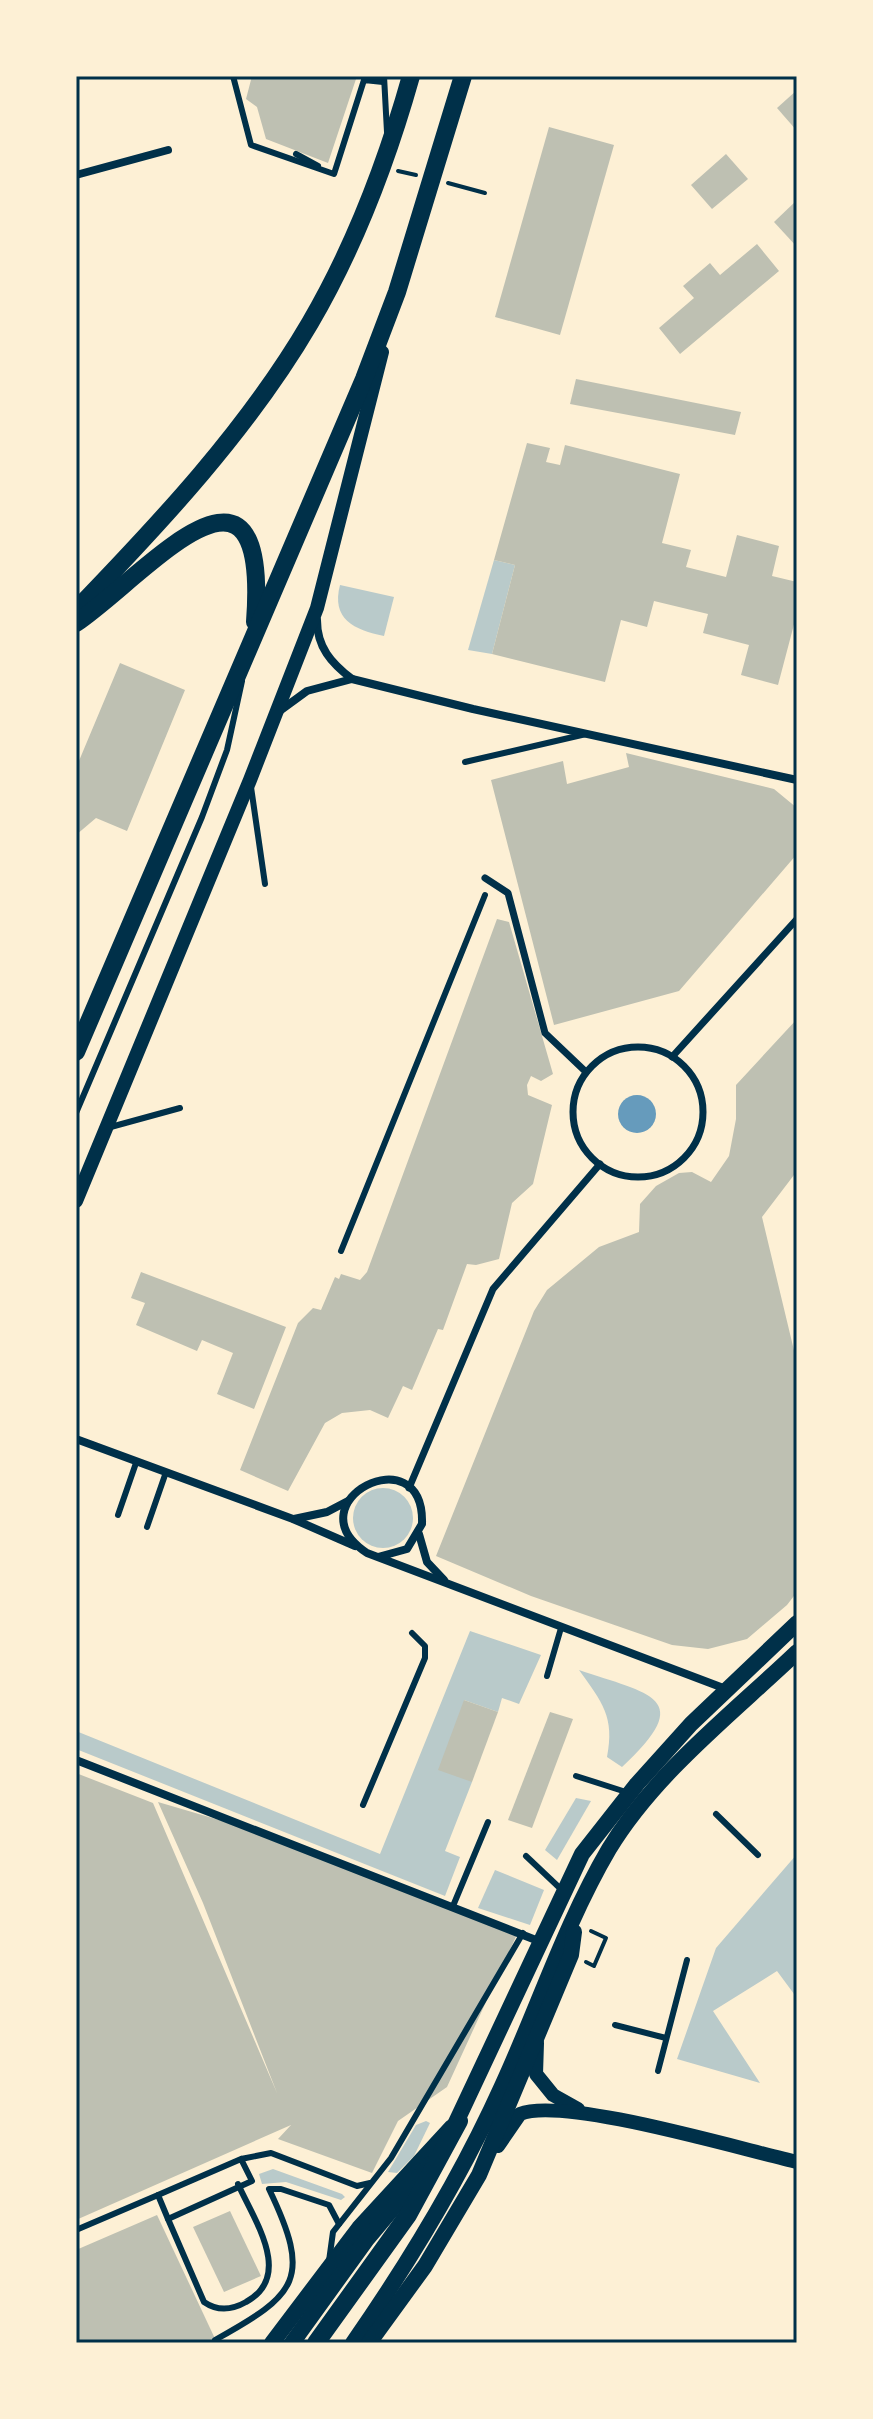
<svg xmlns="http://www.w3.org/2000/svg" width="873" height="2419" font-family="Montserrat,sans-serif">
<rect width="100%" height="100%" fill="#fdf0d5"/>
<!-- green -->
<g fill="#b9caca">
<polygon points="494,560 515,565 492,654 468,650"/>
<path d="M 340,585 L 394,597 L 384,636 C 354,630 331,619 340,585 Z"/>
<circle cx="383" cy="1518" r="30"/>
<polygon points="470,1631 541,1655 519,1704 502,1698 498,1712 464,1700 472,1782 445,1851 460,1857 445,1896 76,1749 76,1731 380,1854"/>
<path d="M 579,1670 C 649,1694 698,1697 622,1767 L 607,1757 C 615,1717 602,1702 579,1670 Z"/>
<polygon points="576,1798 591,1801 557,1860 545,1850"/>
<polygon points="797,1854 797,1992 794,1994 777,1971 713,2011 760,2083 677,2059 716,1948"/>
<polygon points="495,1870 544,1890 530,1925 478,1908"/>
<polygon points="426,2121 430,2123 414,2156 397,2173 388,2172 416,2125"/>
<polygon points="273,2169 342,2194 345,2197 341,2200 286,2182 262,2184 259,2174"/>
</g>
<!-- water -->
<circle fill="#669bbc" cx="637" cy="1114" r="19"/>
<!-- building -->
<g fill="#bec0b2">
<polygon points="252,76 357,76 328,163 266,139 257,107 246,99"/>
<polygon points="797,90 797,131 777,108"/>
<polygon points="549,127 614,145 560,335 495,317"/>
<polygon points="726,154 748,179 712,209 691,185"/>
<polygon points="797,200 797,247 774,222"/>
<polygon points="757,244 779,271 680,354 659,328 694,298 683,286 710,263 720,275"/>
<polygon points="576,379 741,412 735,435 570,404"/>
<polygon points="527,443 550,448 546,462 560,465 565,445 680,474 662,543 691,550 686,567 726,577 737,535 779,546 772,576 797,582 797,613 778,685 741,675 749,645 703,633 708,614 654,601 647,627 621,620 605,682 492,654 515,565 494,560"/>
<polygon points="120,663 185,690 127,831 96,818 76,835 76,768"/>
<polygon points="626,753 774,789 797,808 797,854 679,991 554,1025 491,780 563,761 567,784 629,767"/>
<polygon points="497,919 509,922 553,1074 541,1081 531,1076 527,1085 528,1095 552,1105 533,1184 512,1203 499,1259 476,1265 467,1264 443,1330 438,1329 412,1390 403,1386 388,1418 370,1410 342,1413 325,1423 288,1491 240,1470 298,1323 313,1308 321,1310 335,1277 339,1279 341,1274 360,1280 367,1272"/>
<polygon points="797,1019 797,1171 762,1217 797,1363 797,1592 787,1605 747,1639 708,1649 672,1645 531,1596 436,1556 534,1311 547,1290 599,1247 639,1232 640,1204 656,1186 679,1173 692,1172 711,1182 729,1156 736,1119 736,1085"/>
<polygon points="141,1272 286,1327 254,1409 217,1394 233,1353 202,1340 197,1351 136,1325 145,1303 131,1298"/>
<polygon points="464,1700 498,1712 472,1782 438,1770"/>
<polygon points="550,1712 573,1719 532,1828 508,1820"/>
<polygon points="76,1773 153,1803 277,2093 203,1903 158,1802 226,1822 519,1930 447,2087 398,2121 372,2173 278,2139 291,2125 76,2220"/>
<polygon points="230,2211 261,2276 224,2292 193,2227"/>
<polygon points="157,2215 217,2343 76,2343 76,2250"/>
</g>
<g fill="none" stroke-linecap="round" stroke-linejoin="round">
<!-- path -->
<g stroke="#003049" stroke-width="4">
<polyline points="398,171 416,175"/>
<polyline points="448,183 485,193"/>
<polyline points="586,1962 594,1966 606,1938 591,1931"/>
</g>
<!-- service -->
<g stroke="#003049" stroke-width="6">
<polyline points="233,76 251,145 334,174 364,80 383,82"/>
<polyline points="384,76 387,132"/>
<polyline points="296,154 318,166"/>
<polyline points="465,762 586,734"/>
<polyline points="251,787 265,884"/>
<polyline points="76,1113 202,817 227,750 242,681"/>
<polyline points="107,1128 180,1108"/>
<polyline points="341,1251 485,895"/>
<polyline points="118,1515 136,1463"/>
<polyline points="147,1527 165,1475"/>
<polyline points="547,1676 561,1628"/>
<polyline points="576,1776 626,1792"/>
<polyline points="363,1805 425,1658 425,1646 412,1633"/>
<polyline points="716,1814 758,1855"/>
<polyline points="526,1856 564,1892"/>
<polyline points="453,1906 488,1822"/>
<polyline points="615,2025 666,2038"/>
<polyline points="658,2071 687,1960"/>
<polyline points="241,2159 252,2181 168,2219 158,2195 241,2159 271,2153 357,2186 370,2183"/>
<path d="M 168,2219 L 204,2302 C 217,2311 232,2310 246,2302 C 294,2276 254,2220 238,2184"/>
<polyline points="76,2230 158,2195"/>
<polyline points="329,2261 333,2232 391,2158 523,1933"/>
<path d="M 215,2340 C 298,2294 312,2279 269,2189 L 281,2189 L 329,2205 L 339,2224"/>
</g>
<!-- pedestrian -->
<g stroke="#003049" stroke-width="7">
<polyline points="485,878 508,893 545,1033 586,1072"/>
<circle cx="638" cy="1112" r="65"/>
<polyline points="672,1057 797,919"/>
<polyline points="409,1488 493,1289 600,1164"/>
</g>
<!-- minor -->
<g stroke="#003049" stroke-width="8">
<polyline points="76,175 168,150"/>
<path d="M 317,620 C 317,647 331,663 352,679 L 473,709 L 797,780"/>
<polyline points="281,710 307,691 352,679"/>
<polyline points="76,1439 293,1519 355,1546"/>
<polyline points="294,1519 327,1512 348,1501"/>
<polyline points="419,1534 427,1562 444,1580"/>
<path d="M 378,1557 L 407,1549 L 422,1524 C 425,1433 290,1502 367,1553 L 726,1689"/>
<polyline points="76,1760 541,1942"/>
</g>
<!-- tertiary -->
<g stroke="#003049" stroke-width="14">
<polyline points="76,1201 250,780 317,608 382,352"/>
<polyline points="537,2043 536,2074 553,2095 578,2109"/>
<path d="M 498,2146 L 520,2114 C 563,2096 743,2150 797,2162"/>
</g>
<!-- secondary -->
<g stroke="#003049" stroke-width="16">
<polyline points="452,2131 582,1854 637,1784 691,1724 797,1623"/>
<polyline points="272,2343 359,2228 452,2127"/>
<polyline points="292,2343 367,2239 430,2164"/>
<path d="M 353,2343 C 410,2261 461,2177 502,2086 C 538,2008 565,1924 609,1849 C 655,1773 733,1713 797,1652"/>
<polyline points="369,2343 425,2266 479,2175 571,1955 574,1932"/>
</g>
<!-- primary -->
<g stroke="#003049" stroke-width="18">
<path d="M 76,610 C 161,522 248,429 310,323 C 355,246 387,161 411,76"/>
<path d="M 76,623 C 143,578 270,422 255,622"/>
<polyline points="76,1052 364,379 397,292 463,76"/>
<polyline points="316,2343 408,2215 459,2121"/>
</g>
</g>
<!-- border -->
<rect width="873" height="2419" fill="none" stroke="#fdf0d5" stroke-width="156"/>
<rect x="78" y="78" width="717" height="2263" fill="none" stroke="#003049" stroke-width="3"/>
</svg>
